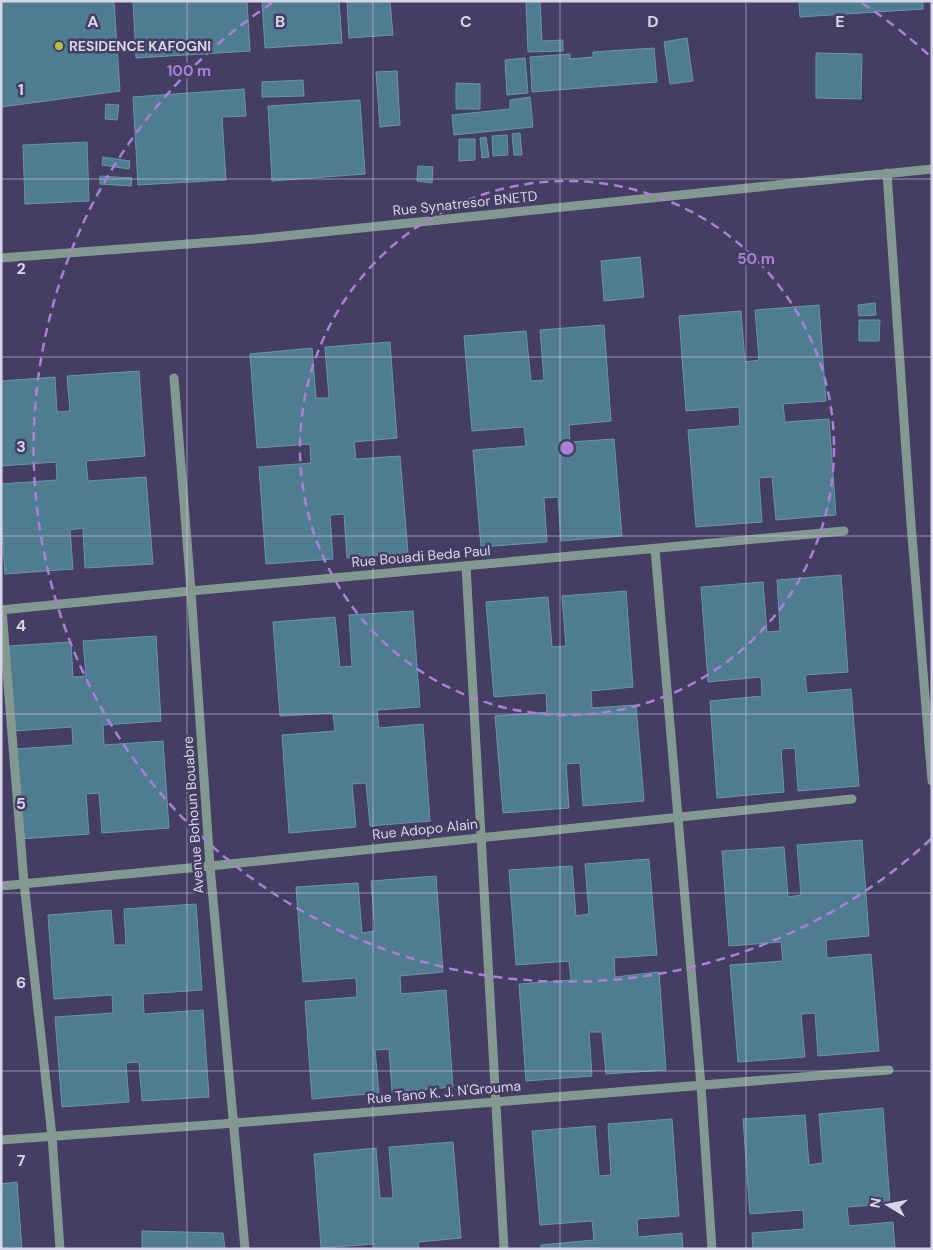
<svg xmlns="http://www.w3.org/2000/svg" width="933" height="1250" font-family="'DM Sans',sans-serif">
<rect width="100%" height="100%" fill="#443e62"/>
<!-- building -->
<g fill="#507c92" stroke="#6895ac">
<polygon points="1,1 114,1 120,91 1,107"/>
<polygon points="133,1 247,1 250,51 136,58"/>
<polygon points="262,1 339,1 342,43 265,48"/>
<polygon points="347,1 390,1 393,35 349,38"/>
<polygon points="526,1 540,1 542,41 563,40 563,51 528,52"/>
<polygon points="799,1 923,1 923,9 800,17"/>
<polygon points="687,38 693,81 670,84 664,42"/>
<polygon points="654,48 657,82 532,92 530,57 570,54 570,59 593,57 593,52"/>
<polygon points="816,53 862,54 861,99 816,98"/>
<polygon points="525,58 528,93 507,95 505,60"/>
<polygon points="397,71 400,125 380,127 376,72"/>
<polygon points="303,80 304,96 262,97 262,82"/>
<polygon points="456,83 480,84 480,109 456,109"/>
<polygon points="244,89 246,116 222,117 226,180 138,185 133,97"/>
<polygon points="530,97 533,127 454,135 452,115 510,109 510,100"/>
<polygon points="360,100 365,174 272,181 268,106"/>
<polygon points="106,104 119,105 117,120 105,119"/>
<polygon points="520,133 522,155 514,155 512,134"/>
<polygon points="507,135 508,155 493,156 492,136"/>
<polygon points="486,137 489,157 482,158 480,138"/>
<polygon points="459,139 475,139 475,160 459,161"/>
<polygon points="87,142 89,201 25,204 23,145"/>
<polygon points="103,157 130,161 129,169 102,165"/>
<polygon points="418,166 433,167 432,183 417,181"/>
<polygon points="100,176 132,178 131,186 100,184"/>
<polygon points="640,257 644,297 604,301 601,261"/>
<polygon points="875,303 876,315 859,316 858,305"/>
<polygon points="819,305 826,401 783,404 785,422 829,419 836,515 776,520 772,477 759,478 762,522 696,527 688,430 740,426 739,407 686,411 679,316 741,311 745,362 759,360 755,310"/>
<polygon points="859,320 880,320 879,341 859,341"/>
<polygon points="604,325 611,421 569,425 570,442 614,439 622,536 561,541 558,497 544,498 547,542 481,547 473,450 526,446 524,427 472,431 464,336 526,331 531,381 544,380 540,330"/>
<polygon points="390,342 397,438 354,442 356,459 400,456 408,553 347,558 344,514 330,515 333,559 266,564 259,467 311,463 310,444 257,448 250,354 312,348 316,398 329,398 325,347"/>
<polygon points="139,371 145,456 86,461 88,481 146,477 153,564 85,568 83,528 70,530 73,569 5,574 1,518 1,484 57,480 56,462 1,466 1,381 55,377 57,412 70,411 67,376"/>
<polygon points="841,575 848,672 805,675 807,693 851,689 859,786 798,791 795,748 781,749 784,792 717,798 710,701 762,696 761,677 708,682 701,587 763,582 767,632 780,631 777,580"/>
<polygon points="626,591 633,687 591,691 592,708 636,705 644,801 583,806 580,763 566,764 569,808 503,813 495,716 547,712 546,693 494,697 486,602 548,597 552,647 566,646 562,596"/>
<polygon points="413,611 420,707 377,710 379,728 423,724 430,821 370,826 366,783 352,784 356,827 289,833 282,735 335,731 333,713 280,716 273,622 335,617 340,667 352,666 349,615"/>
<polygon points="156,636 161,721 103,725 104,745 163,741 169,828 102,833 99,793 86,794 89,834 21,839 15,749 73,745 72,727 14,731 8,646 71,642 73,677 86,676 83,641"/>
<polygon points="862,840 869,936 826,940 827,958 871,954 879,1051 818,1056 815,1013 801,1014 805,1057 738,1062 730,965 783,961 781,942 729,946 722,851 784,847 788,897 801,895 797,845"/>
<polygon points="649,859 657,955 614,958 615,977 659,972 666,1070 606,1074 602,1032 589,1032 592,1076 526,1081 519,984 571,980 569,961 516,965 509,870 572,866 576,916 589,914 585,864"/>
<polygon points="436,876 443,972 400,976 401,994 446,990 453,1087 392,1092 389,1049 375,1050 379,1093 312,1099 305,1001 357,997 356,978 303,982 296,887 358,883 362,933 375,931 371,881"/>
<polygon points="196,904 202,990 143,994 144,1014 203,1010 209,1097 142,1101 139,1062 126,1063 129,1102 62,1107 55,1017 113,1013 112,995 54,999 48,915 111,910 114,945 126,945 124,909"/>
<polygon points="883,1108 890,1204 847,1207 849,1226 893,1222 895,1249 753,1249 752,1233 804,1229 803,1210 750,1214 743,1119 805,1115 809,1165 823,1163 819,1114"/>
<polygon points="672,1119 679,1216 637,1219 638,1237 682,1233 683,1249 541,1249 541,1245 594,1240 592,1221 540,1225 532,1131 595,1126 599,1176 611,1175 608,1124"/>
<polygon points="453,1142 461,1238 418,1242 419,1249 374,1249 374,1244 321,1248 314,1154 376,1148 380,1198 393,1198 389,1147"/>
<polygon points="17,1182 22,1249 1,1249 1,1184"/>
<polygon points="142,1231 223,1233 225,1249 142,1249"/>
</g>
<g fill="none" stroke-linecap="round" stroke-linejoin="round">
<!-- minor -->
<g stroke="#839890" stroke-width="9">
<polyline points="887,173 911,524 932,781"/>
<polyline points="1,258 255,239 932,169"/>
<polyline points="174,378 191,591 210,866 245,1249"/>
<polyline points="655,549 701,1086 712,1249"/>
<polyline points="466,566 504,1249"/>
<polyline points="1,610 191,591 844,531"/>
<polyline points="2,610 24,883 52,1136 60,1249"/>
<polyline points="1,886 210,866 852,799"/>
<polyline points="1,1140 235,1123 889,1070"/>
</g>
</g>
<!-- grid -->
<path fill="none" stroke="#d8d5eb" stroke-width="1" stroke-opacity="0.55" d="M 187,1 L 187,1249M 373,1 L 373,1249M 560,1 L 560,1249M 746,1 L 746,1249M 1,179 L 932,179M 1,357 L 932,357M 1,536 L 932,536M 1,714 L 932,714M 1,893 L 932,893M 1,1071 L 932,1071"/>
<!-- distance rings -->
<g fill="none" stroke="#aa80d5" stroke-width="2.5" stroke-dasharray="9 6">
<circle cx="567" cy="448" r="267"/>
<path d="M931 839A534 534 0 1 1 272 3M862 3A534 534 0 0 1 931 57"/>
</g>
<!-- markers -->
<circle fill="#bcbf43" stroke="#443e62" stroke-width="2" cx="59" cy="46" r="5"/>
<g text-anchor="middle" stroke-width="5" stroke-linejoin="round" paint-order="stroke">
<!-- poi labels -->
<g font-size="14" font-weight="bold" fill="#d8d5eb" stroke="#443e62" text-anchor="start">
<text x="69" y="51">RESIDENCE KAFOGNI</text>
</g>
<!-- street labels -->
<g font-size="14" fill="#d8d5eb" stroke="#443e62">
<text transform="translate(465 203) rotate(-6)" y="5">Rue Synatresor BNETD</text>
<text transform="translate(421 556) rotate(-5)" y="5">Rue Bouadi Beda Paul</text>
<text transform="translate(193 815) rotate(-94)" y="5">Avenue Bohoun Bouabre</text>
<text transform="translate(425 829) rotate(-6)" y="5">Rue Adopo Alain</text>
<text transform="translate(444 1092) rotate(-5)" y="5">Rue Tano K. J. N'Grouma</text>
</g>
</g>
<g font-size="16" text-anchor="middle" font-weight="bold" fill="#d8d5eb" stroke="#443e62" stroke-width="5" stroke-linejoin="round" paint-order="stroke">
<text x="93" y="27">A</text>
<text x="280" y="27">B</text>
<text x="466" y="27">C</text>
<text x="653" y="27">D</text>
<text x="840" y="27">E</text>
<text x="21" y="95">1</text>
<text x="21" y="274">2</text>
<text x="21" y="452">3</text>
<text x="21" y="631">4</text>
<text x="21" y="809">5</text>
<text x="21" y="988">6</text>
<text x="21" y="1166">7</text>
</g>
<circle cx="567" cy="448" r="8" fill="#aa80d5" stroke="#443e62" stroke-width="2.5"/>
<g font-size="15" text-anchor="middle" font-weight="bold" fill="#aa80d5" stroke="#443e62" stroke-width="5" stroke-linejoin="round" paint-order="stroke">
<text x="189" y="76">100 m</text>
<text x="756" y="264">50 m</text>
</g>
<!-- border -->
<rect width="933" height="1250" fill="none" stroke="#d8d5eb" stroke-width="5"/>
<!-- north arrow -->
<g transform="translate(888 1205) rotate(280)" stroke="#443e62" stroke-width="4" paint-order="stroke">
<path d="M0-4L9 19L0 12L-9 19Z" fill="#d8d5eb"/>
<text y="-8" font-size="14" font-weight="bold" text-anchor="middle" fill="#d8d5eb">N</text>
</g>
</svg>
